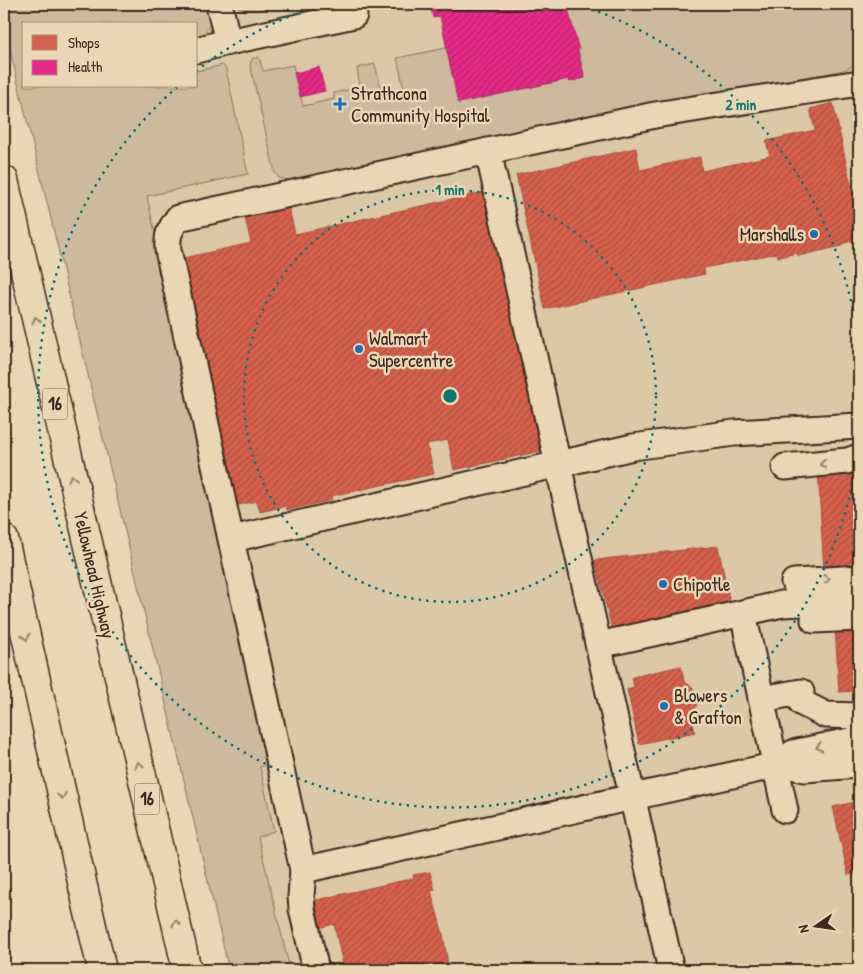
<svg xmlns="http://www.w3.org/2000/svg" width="863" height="974" font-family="'Patrick Hand',sans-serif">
<defs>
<pattern id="shops-hatch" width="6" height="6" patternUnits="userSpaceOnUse" patternTransform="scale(1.25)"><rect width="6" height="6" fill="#d6604d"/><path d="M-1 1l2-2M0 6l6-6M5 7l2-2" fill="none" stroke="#af4f3f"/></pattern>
<pattern id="health-hatch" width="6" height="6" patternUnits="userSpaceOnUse" patternTransform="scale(1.25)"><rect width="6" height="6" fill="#e7298a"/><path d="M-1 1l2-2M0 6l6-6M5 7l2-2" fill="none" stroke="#bc2370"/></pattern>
</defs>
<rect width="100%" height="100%" fill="#e9d6b4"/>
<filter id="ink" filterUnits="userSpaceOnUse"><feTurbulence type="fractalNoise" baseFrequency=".02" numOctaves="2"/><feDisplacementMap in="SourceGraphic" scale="10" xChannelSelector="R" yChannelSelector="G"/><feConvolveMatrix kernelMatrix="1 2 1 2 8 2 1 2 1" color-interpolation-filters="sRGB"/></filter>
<g filter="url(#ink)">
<!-- built -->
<polygon fill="#dac8a7" points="210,4 852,4 859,54 859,970 290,970 254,822 136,198 196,86 196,37 203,35 213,15"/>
<!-- green -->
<g fill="#cdba9c" stroke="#84725d">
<path d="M 4,4 L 210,4 C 211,20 212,31 196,39 L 196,24 L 24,24 L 24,86 L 196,86 L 196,71 L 223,65 L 226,69 L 248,174 L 147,196 L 270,764 L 260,767 L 274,831 L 258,837 L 290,970 L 229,970 L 52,223 L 4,26 Z"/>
<path d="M 235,4 L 281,4 C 267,7 246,17 235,4 Z"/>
<polygon points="569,4 859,4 859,62 847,69 831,73 700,94 614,110 293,181 279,178 275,173 250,65 252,59 259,57 263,71 293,65 303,106 334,99 334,93 360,87 357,68 375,64 383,98 405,93 397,58 446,48 459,103 569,79 570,81 585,78 567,5"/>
</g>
<!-- shops -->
<g fill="url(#shops-hatch)" stroke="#a8503f">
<polygon points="833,103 859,221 859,239 841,244 842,246 798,256 798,253 778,257 777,253 704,268 705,274 545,309 516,175 636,148 640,170 700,157 702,171 770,156 766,141 815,130 810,109"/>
<polygon points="484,192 541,451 454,470 448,440 427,444 434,474 331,496 332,500 287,510 286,506 260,512 257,501 234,506 179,259 251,243 243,209 287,199 295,234"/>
<polygon points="859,464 859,566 824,573 818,470"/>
<polygon points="718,546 731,608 613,633 595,560"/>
<polygon points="835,627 859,627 859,691 839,692"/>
<polygon points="681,666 684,681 693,688 697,698 697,705 691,715 695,732 639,744 627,689 634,687 632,677"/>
<polygon points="859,801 859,873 848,875 833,807"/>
<polygon points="430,872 435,890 431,891 443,934 449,970 344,970 334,924 318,928 312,901 414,878 413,875"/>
<polygon points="859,964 859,970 830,970"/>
</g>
<!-- health -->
<g fill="url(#health-hatch)" stroke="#b3296a">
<polygon points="430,4 569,4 567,5 579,50 577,50 585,78 569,82 569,79 458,103 440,16 433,18"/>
<polygon points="319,67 325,91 300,97 294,73"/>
</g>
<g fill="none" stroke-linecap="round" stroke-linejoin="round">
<!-- minor casing -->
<g stroke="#3b2a1e" stroke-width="29">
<g id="minor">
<polyline points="219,4 228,42 354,15"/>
<polyline points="196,50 228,42"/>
<polyline points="488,151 671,970"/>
<polyline points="785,467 847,461 859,457"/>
<polyline points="232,539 633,447 734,433 859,426"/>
<polyline points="794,582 859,578"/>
<polyline points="743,613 782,604 846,601"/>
<polyline points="814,620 859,618"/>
<polyline points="599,645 743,613 785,810"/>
<polyline points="761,699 801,692"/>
<polyline points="802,703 826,715 859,716"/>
<polyline points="782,764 793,753 859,739"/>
<polyline points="303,870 782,764 805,769 859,765"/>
<path d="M 316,970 L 302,909 L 301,896 L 303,870 L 168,250 C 167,235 169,231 178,218 L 655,115 L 859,83"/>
</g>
</g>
<!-- highway casing -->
<g stroke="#3b2a1e" stroke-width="31">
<g id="highway">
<polyline points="4,180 187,970"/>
<polyline points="4,539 102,970"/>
</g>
</g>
<!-- minor -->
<use href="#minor" stroke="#e9d6b4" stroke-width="25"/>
<!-- highway -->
<use href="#highway" stroke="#e9d6b4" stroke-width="28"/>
</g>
<!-- one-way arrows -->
<defs><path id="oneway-chevron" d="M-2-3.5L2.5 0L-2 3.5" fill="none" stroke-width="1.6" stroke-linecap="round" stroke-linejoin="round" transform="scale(1.25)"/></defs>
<g stroke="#928069">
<use href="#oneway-chevron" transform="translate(36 320) rotate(-103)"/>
<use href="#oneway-chevron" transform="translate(823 464) rotate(175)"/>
<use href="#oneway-chevron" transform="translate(72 478) rotate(-103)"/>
<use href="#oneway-chevron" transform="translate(827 579) rotate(-4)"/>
<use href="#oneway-chevron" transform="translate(26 637) rotate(77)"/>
<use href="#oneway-chevron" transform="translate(819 747) rotate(169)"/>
<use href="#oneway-chevron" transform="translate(139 765) rotate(-103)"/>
<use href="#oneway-chevron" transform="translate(62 796) rotate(77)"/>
<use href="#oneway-chevron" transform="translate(176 923) rotate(-103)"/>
</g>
</g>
<!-- distance rings -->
<g fill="none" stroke="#0f766e" stroke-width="2.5" stroke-dasharray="2.5 5">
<circle cx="450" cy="396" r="206"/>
<path d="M859 446A412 412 0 1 1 177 87M196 71A412 412 0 0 1 323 4M577 4A412 412 0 0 1 859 346"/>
</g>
<!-- markers -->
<g fill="#1f6fb2" stroke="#e9d6b4" stroke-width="2">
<path d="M337.5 96.5h5v5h5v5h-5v5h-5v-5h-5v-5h5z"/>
<circle cx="814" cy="234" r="5"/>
<circle cx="359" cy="349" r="5"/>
<circle cx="663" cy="584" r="5"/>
<circle cx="664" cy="706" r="5"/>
</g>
<g text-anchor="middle" stroke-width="5" stroke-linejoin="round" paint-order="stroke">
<!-- shield labels -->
<g fill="#e9d6b4" stroke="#6f5e4b" stroke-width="1">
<rect x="42.5" y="388.5" width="25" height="31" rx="4"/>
<rect x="134.5" y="783.5" width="25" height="31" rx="4"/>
</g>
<g font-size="18" font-weight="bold" fill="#3b2a1e">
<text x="55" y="410">16</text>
<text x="147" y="805">16</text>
</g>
<!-- poi labels -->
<g font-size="19" fill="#3b2a1e" stroke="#e9d6b4" text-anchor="start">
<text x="351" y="100">Strathcona<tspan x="351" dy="22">Community Hospital</tspan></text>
<text x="804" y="241" text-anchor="end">Marshalls</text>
<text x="369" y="345">Walmart<tspan x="369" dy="22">Supercentre</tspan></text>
<text x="673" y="591">Chipotle</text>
<text x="674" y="702">Blowers<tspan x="674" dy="22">&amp; Grafton</tspan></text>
</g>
<!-- street labels -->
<g font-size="19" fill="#3b2a1e" stroke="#e9d6b4">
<text transform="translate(95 575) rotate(77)" y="7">Yellowhead Highway</text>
</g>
</g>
<circle cx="450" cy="396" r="8" fill="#0f766e" stroke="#e9d6b4" stroke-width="2.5"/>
<g font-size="15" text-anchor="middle" font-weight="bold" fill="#0f766e" stroke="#e9d6b4" stroke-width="5" stroke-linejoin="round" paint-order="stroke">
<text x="741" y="110">2 min</text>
<text x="450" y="195">1 min</text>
</g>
<!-- margin -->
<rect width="863" height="974" fill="none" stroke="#e9d6b4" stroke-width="20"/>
<rect x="10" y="10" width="843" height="954" fill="none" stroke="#3b2a1e" stroke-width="2" filter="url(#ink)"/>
<!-- legend -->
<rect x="22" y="22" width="175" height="65" fill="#e9d6b4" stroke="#a39178"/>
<rect x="32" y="35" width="25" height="15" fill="#d6604d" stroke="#a39178"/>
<text x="68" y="48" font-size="15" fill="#3b2a1e">Shops</text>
<rect x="32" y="60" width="25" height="15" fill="#e7298a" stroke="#a39178"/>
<text x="68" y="72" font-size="15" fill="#3b2a1e">Health</text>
<!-- north arrow -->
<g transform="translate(816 926) rotate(257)" stroke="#e9d6b4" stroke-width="4" paint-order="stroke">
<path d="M0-4L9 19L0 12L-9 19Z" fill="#3b2a1e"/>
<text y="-8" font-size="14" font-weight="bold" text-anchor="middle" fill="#3b2a1e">N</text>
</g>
</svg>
